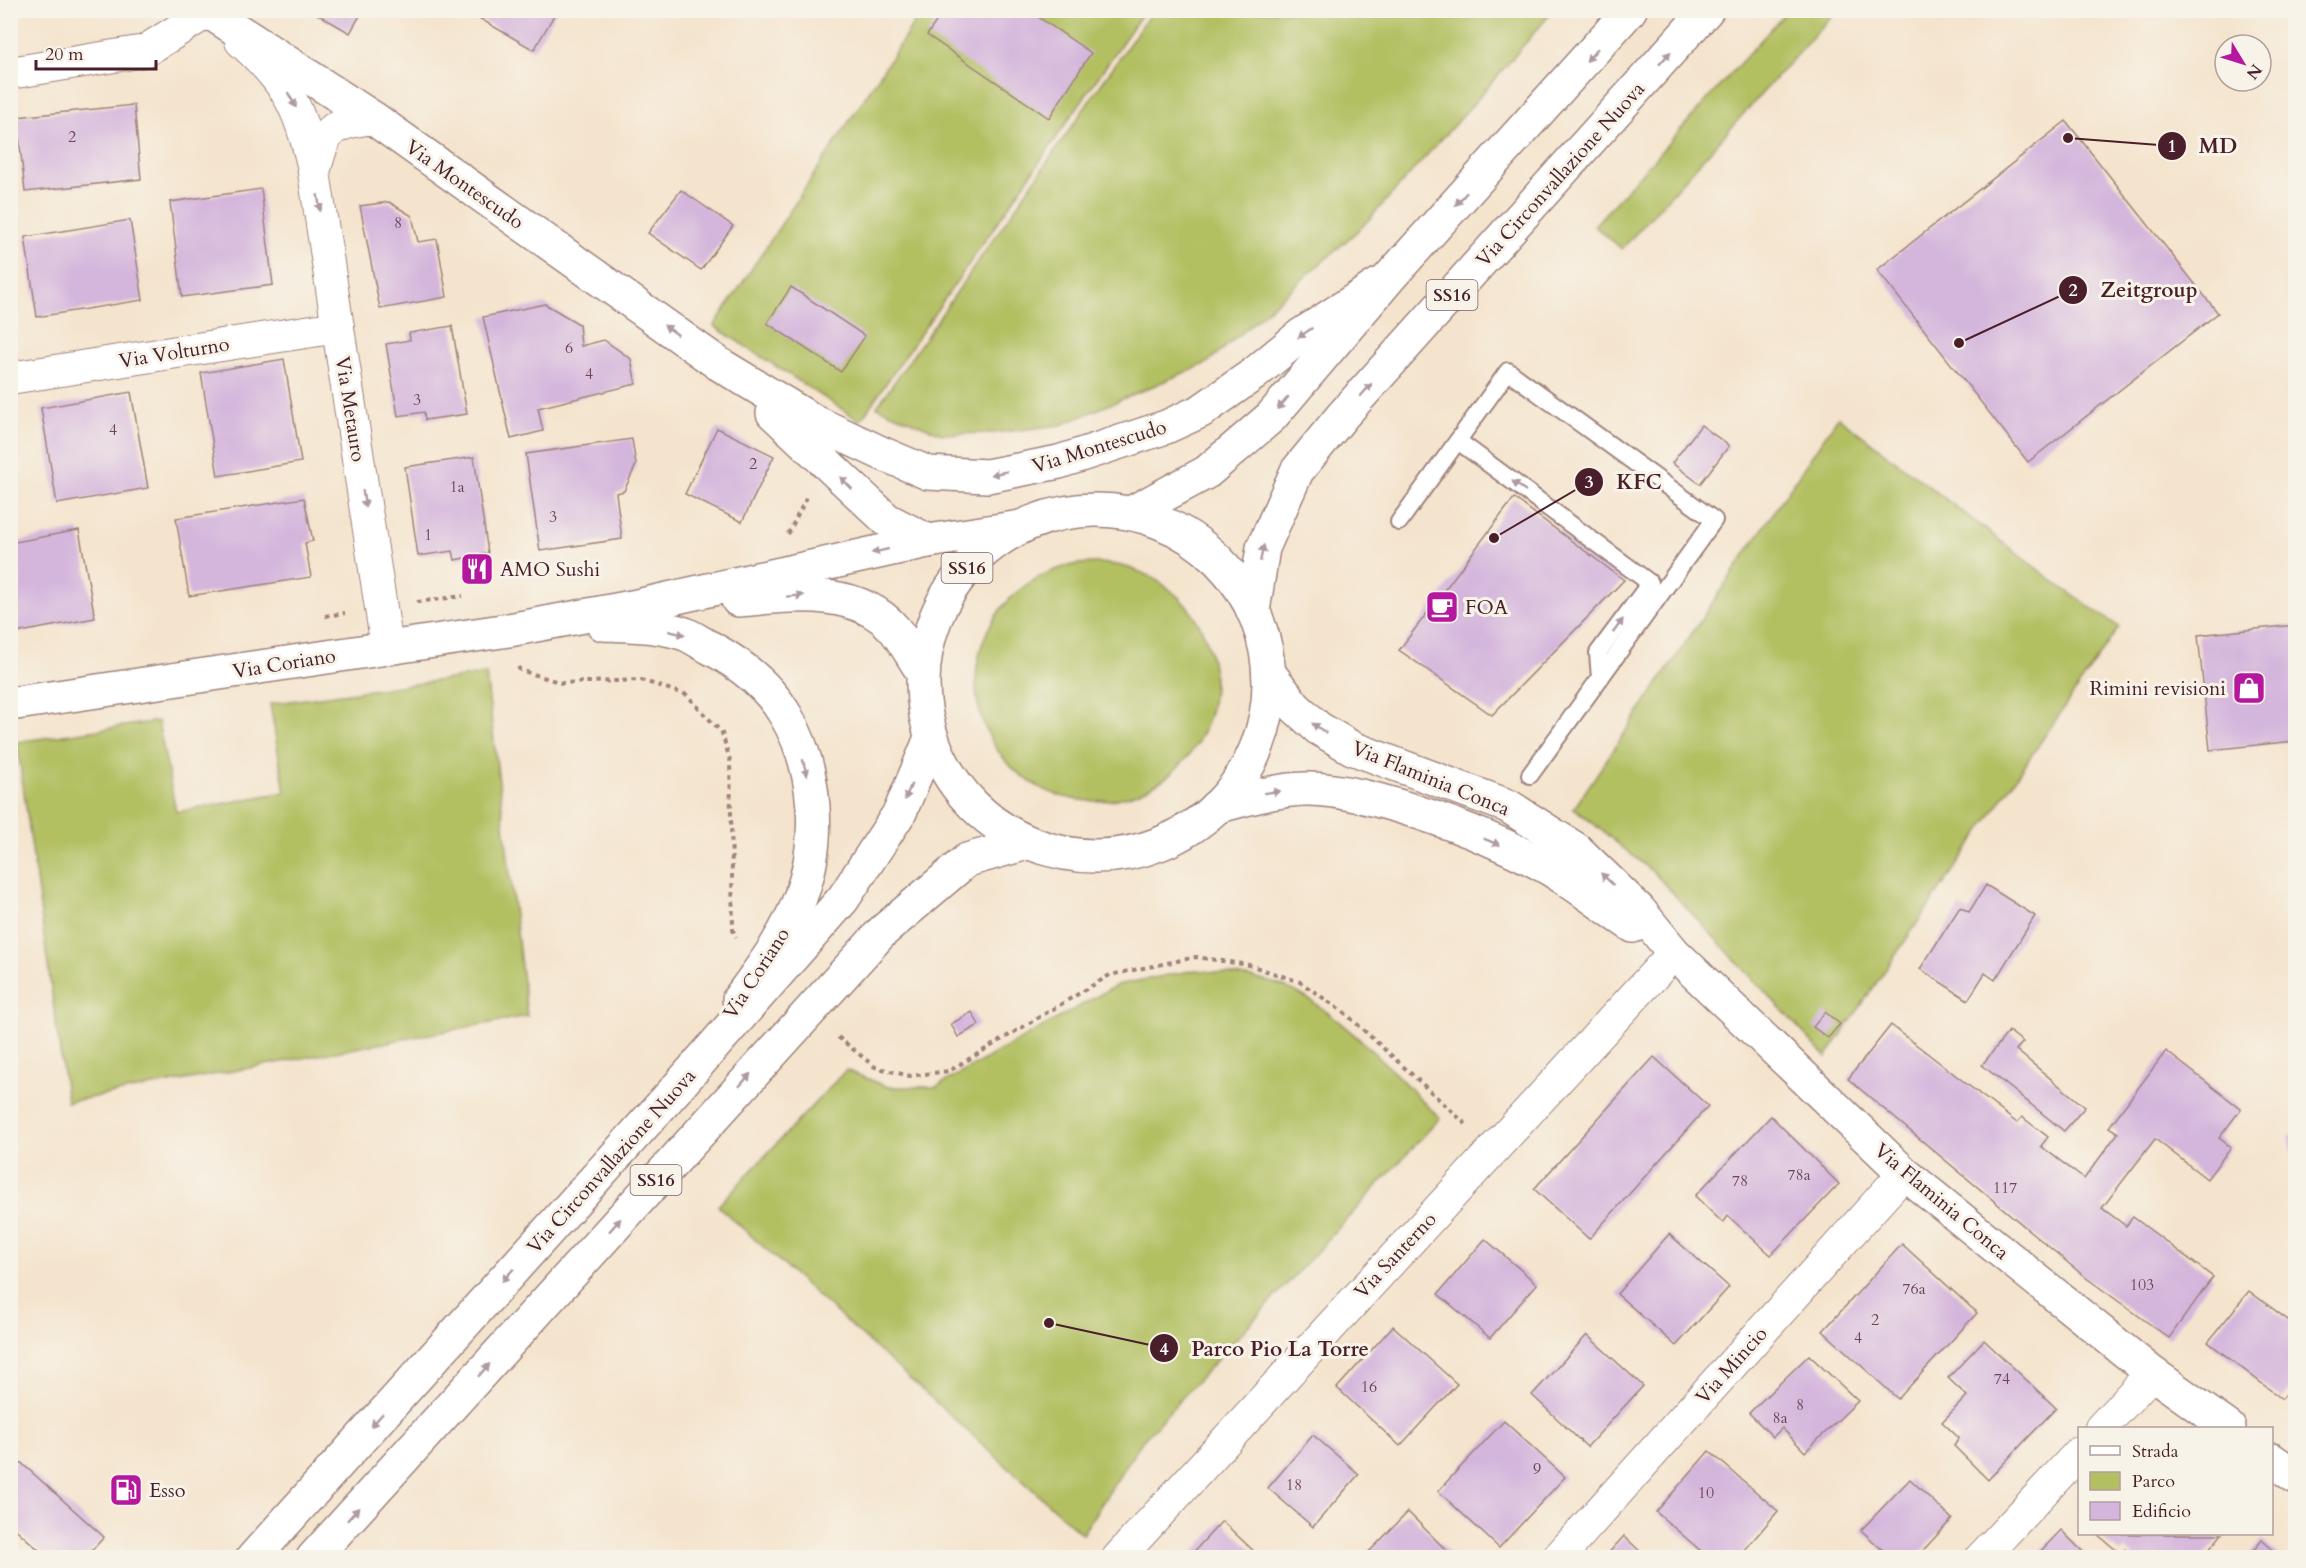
<svg xmlns="http://www.w3.org/2000/svg" width="2306" height="1568" font-family="Cardo,serif">
<rect width="100%" height="100%" fill="#f7f3e8"/>
<filter id="ink" filterUnits="userSpaceOnUse"><feTurbulence type="fractalNoise" baseFrequency=".0167" numOctaves="2"/><feDisplacementMap in="SourceGraphic" scale="12" xChannelSelector="R" yChannelSelector="G"/><feConvolveMatrix kernelMatrix="1 2 1 2 8 2 1 2 1" color-interpolation-filters="sRGB"/></filter>
<filter id="wash" filterUnits="userSpaceOnUse"><feTurbulence type="fractalNoise" baseFrequency=".008" numOctaves="4" result="noise"/><feDisplacementMap in="SourceGraphic" scale="24" xChannelSelector="R" yChannelSelector="G"/><feGaussianBlur stdDeviation="1.35" result="paint"/><feColorMatrix in="noise" values="0 0 0 0 0 0 0 0 0 0 0 0 0 0 0 0 0 1.4 0 .05"/><feComposite in="paint" operator="in"/></filter>
<g filter="url(#wash)">
<rect width="100%" height="100%" fill="#f4e4cd"/>
<!-- green -->
<g fill="#b2c062" stroke="#7e7046" stroke-width="1.5">
<polygon points="922,11 1144,11 860,421 714,326"/>
<polygon points="1152,11 1553,11 1474,103 1362,227 1207,363 1061,425 994,433 942,434 877,407"/>
<polygon points="1787,11 1836,11 1622,249 1594,226"/>
<polygon points="1838,417 2061,587 2119,627 1826,1057 1654,873 1574,808"/>
<circle cx="1095" cy="682" r="119"/>
<polygon points="486,674 527,1016 67,1102 17,742 158,721 176,812 285,792 270,704"/>
<path d="M 1195,970 C 1227,974 1265,977 1294,991 C 1342,1015 1400,1080 1440,1118 L 1142,1441 L 1082,1534 L 718,1206 L 846,1070 L 888,1087 L 936,1087 L 1117,985 Z"/>
</g>
<g id="blocks">
<!-- building -->
<g fill="#d4b5dc">
<polygon points="310,10 363,10 350,33"/>
<polygon points="465,10 557,10 534,50"/>
<polygon points="944,10 1028,10 1091,53 1049,118 927,35"/>
<polygon points="134,105 141,179 25,192 17,117"/>
<polygon points="2066,121 2218,313 2028,462 1877,270"/>
<polygon points="261,189 273,285 182,297 170,202"/>
<polygon points="681,190 733,226 701,270 648,233"/>
<polygon points="389,202 412,216 418,242 437,239 447,297 380,309 360,206"/>
<polygon points="130,220 143,300 37,317 25,237"/>
<polygon points="791,287 865,336 841,372 767,323"/>
<polygon points="545,304 579,324 581,346 604,340 631,359 636,384 538,408 543,431 511,439 483,317"/>
<polygon points="452,326 467,414 425,420 424,412 398,416 386,344 410,340 409,333"/>
<polygon points="284,359 301,462 218,476 201,373"/>
<polygon points="131,392 148,488 57,504 41,408"/>
<polygon points="1701,425 1729,446 1700,484 1672,463"/>
<polygon points="717,428 774,456 742,522 685,494"/>
<polygon points="632,439 636,465 624,491 616,493 622,539 540,551 526,454"/>
<polygon points="474,457 488,553 455,560 453,551 418,556 405,467"/>
<polygon points="304,498 313,541 305,543 311,577 189,596 176,518"/>
<polygon points="1514,498 1624,580 1492,715 1399,650"/>
<polygon points="79,530 95,618 10,634 10,543"/>
<polygon points="2296,625 2296,741 2210,750 2198,635"/>
<polygon points="1986,885 2035,916 1995,980 1985,973 1968,1000 1920,969 1960,907 1969,912"/>
<polygon points="972,1012 979,1025 958,1037 951,1024"/>
<polygon points="1825,1012 1840,1024 1828,1038 1813,1027"/>
<polygon points="1891,1025 2017,1123 2022,1117 2048,1137 2041,1146 2084,1179 2118,1133 2109,1127 2166,1051 2241,1109 2219,1138 2231,1147 2207,1179 2155,1139 2102,1208 2126,1226 2133,1217 2213,1277 2169,1338 2085,1277 1848,1079"/>
<polygon points="2009,1031 2023,1042 2016,1050 2085,1107 2064,1131 1982,1065"/>
<polygon points="1654,1057 1708,1106 1589,1239 1534,1189"/>
<polygon points="1771,1116 1839,1184 1771,1255 1728,1216 1723,1223 1695,1196"/>
<polygon points="2296,1134 2296,1163 2294,1163 2289,1135"/>
<polygon points="1669,1234 1729,1287 1676,1346 1617,1294"/>
<polygon points="1485,1239 1537,1284 1490,1338 1438,1294"/>
<polygon points="1902,1244 1977,1313 1898,1399 1823,1331"/>
<polygon points="2249,1291 2296,1326 2296,1382 2282,1399 2208,1342"/>
<polygon points="1393,1326 1457,1384 1400,1446 1337,1388"/>
<polygon points="1587,1335 1643,1386 1587,1447 1532,1395"/>
<polygon points="1984,1340 2056,1408 1988,1480 1954,1446 1959,1438 1942,1422 1967,1396 1948,1378"/>
<polygon points="1809,1355 1858,1401 1805,1452 1782,1428 1773,1437 1749,1413"/>
<polygon points="1504,1421 1565,1477 1499,1548 1438,1491"/>
<polygon points="1313,1435 1359,1474 1313,1527 1268,1488"/>
<polygon points="1709,1451 1778,1511 1738,1558 1709,1558 1656,1512"/>
<polygon points="17,1459 104,1537 85,1558 48,1558 10,1524 10,1467"/>
<polygon points="1910,1479 1952,1519 1916,1558 1891,1558 1861,1530"/>
<polygon points="1408,1512 1454,1558 1363,1558"/>
<polygon points="1222,1521 1261,1558 1188,1558"/>
<polygon points="2061,1530 2089,1558 2034,1558"/>
<polygon points="2097,1534 2222,1534 2202,1558 2135,1558 2125,1549 2121,1554"/>
<polygon points="1624,1536 1647,1558 1604,1558"/>
<polygon points="2262,1540 2282,1558 2247,1558"/>
</g>
</g>
</g>
<g filter="url(#ink)">
<use href="#blocks" fill-opacity="0" stroke="#9f827c" stroke-width="1.5"/>
<g fill="none" stroke-linecap="round" stroke-linejoin="round">
<!-- service casing -->
<g stroke="#9f827c" stroke-width="20">
<g id="service">
<polyline points="1458,441 1650,583 1598,653 1600,678"/>
<polyline points="1399,522 1508,371 1714,520 1530,775"/>
</g>
</g>
<!-- minor casing -->
<g stroke="#9f827c" stroke-width="34">
<g id="minor">
<path d="M 241,41 C 288,83 300,108 314,169"/>
<polyline points="10,73 145,51 210,10"/>
<path d="M 373,118 C 328,124 326,129 314,172 L 387,647"/>
<polyline points="10,378 338,327"/>
<polyline points="2101,1428 2152,1373"/>
<polyline points="1118,1558 1674,953"/>
<polyline points="1558,1558 1904,1173"/>
<polyline points="1981,1558 2080,1452"/>
</g>
</g>
<!-- tertiary casing -->
<g stroke="#9f827c" stroke-width="36">
<g id="tertiary">
<polyline points="206,10 373,118 719,364 815,422 881,453 928,473 987,476 1059,462 1166,427 1201,411 1254,374 1301,335 1378,285"/>
<polyline points="773,413 887,520 928,541"/>
<polyline points="1269,673 1295,707 1318,728 1352,748 1508,806 1577,850 1639,910 1674,953 1904,1173 2152,1373 2229,1428"/>
<path d="M 1216,807 C 1245,799 1274,790 1305,789 C 1367,787 1505,840 1558,874 C 1584,890 1607,909 1633,926"/>
<polyline points="2272,1460 2296,1477"/>
</g>
</g>
<!-- secondary casing -->
<g stroke="#9f827c" stroke-width="36">
<g id="secondary">
<path d="M 738,600 C 789,596 857,585 895,630 C 905,642 913,658 923,672"/>
<path d="M 603,624 C 630,625 659,625 685,634 C 693,637 701,643 709,647 C 739,663 769,686 786,716 C 817,769 822,841 800,898 C 786,936 762,967 739,999"/>
<polyline points="10,704 509,630 632,607 928,541 1021,527"/>
</g>
</g>
<!-- primary casing -->
<g stroke="#9f827c" stroke-width="36">
<g id="primary">
<circle cx="1096" cy="683" r="173"/>
<polyline points="1131,513 1207,472 1271,417 1389,278 1630,10"/>
<polyline points="1253,611 1263,548 1297,471 1343,415 1707,10"/>
<polyline points="253,1558 676,1089 843,899 900,812 931,738"/>
<polyline points="313,1558 882,932 967,860 1027,843"/>
</g>
</g>
<!-- path -->
<g stroke="#9f827c" stroke-width="4" stroke-dasharray="4.5 4.5" stroke-linecap="butt">
<polyline points="788,534 808,495"/>
<polyline points="417,602 463,596"/>
<polyline points="325,616 345,613"/>
<polyline points="518,667 520,670 562,683 641,680 687,695 722,733 730,760 733,930 736,937"/>
<polyline points="838,1037 875,1067 910,1076 949,1071 1110,975 1196,957 1249,965 1300,982 1345,1013 1468,1126"/>
</g>
<!-- service -->
<use href="#service" stroke="#fff" stroke-width="16"/>
<!-- minor -->
<use href="#minor" stroke="#fff" stroke-width="32"/>
<!-- tertiary -->
<use href="#tertiary" stroke="#fff" stroke-width="33"/>
<!-- secondary -->
<use href="#secondary" stroke="#fff" stroke-width="33"/>
<!-- primary -->
<use href="#primary" stroke="#fff" stroke-width="33"/>
</g>
<!-- one-way arrows -->
<defs><path id="oneway-solid" d="M-6-.8H1V-3.2L6.5 0L1 3.2V.8H-6Z" transform="scale(1.5)"/></defs>
<g fill="#ae9aa0">
<use href="#oneway-solid" transform="translate(1592 55) rotate(132)"/>
<use href="#oneway-solid" transform="translate(1665 58) rotate(-48)"/>
<use href="#oneway-solid" transform="translate(292 100) rotate(61)"/>
<use href="#oneway-solid" transform="translate(1461 199) rotate(132)"/>
<use href="#oneway-solid" transform="translate(319 203) rotate(81)"/>
<use href="#oneway-solid" transform="translate(671 330) rotate(-145)"/>
<use href="#oneway-solid" transform="translate(1305 333) rotate(145)"/>
<use href="#oneway-solid" transform="translate(1366 390) rotate(-48)"/>
<use href="#oneway-solid" transform="translate(1283 403) rotate(131)"/>
<use href="#oneway-solid" transform="translate(999 473) rotate(170)"/>
<use href="#oneway-solid" transform="translate(846 483) rotate(-135)"/>
<use href="#oneway-solid" transform="translate(1519 486) rotate(-144)"/>
<use href="#oneway-solid" transform="translate(364 499) rotate(81)"/>
<use href="#oneway-solid" transform="translate(880 551) rotate(167)"/>
<use href="#oneway-solid" transform="translate(1262 553) rotate(-78)"/>
<use href="#oneway-solid" transform="translate(795 596) rotate(-4)"/>
<use href="#oneway-solid" transform="translate(1618 626) rotate(-54)"/>
<use href="#oneway-solid" transform="translate(677 633) rotate(13)"/>
<use href="#oneway-solid" transform="translate(1319 728) rotate(-145)"/>
<use href="#oneway-solid" transform="translate(805 768) rotate(75)"/>
<use href="#oneway-solid" transform="translate(908 792) rotate(113)"/>
<use href="#oneway-solid" transform="translate(1272 792) rotate(-7)"/>
<use href="#oneway-solid" transform="translate(1492 842) rotate(22)"/>
<use href="#oneway-solid" transform="translate(1607 879) rotate(-136)"/>
<use href="#oneway-solid" transform="translate(745 1080) rotate(-48)"/>
<use href="#oneway-solid" transform="translate(615 1225) rotate(-48)"/>
<use href="#oneway-solid" transform="translate(508 1275) rotate(132)"/>
<use href="#oneway-solid" transform="translate(484 1370) rotate(-48)"/>
<use href="#oneway-solid" transform="translate(377 1420) rotate(132)"/>
<use href="#oneway-solid" transform="translate(353 1514) rotate(-48)"/>
</g>
</g>
<!-- icons -->
<defs>
<g id="restaurant-square" transform="scale(1.725)"><rect x="-9" y="-9" width="18" height="18" rx="4" fill="#b5179e" stroke="#f7f3e8"/><path d="M-5-6h1v4h1v-4h1v4h1v-4h1v5L-1.5 .5V6h-2V.5L-5-1ZM5-6V6H3V1.5H1.5Q1.5-4 5-6Z" fill="#fff"/></g>
<g id="cafe-square" transform="scale(1.725)"><rect x="-9" y="-9" width="18" height="18" rx="4" fill="#b5179e" stroke="#f7f3e8"/><path d="M-5.5-4.5H6V0H3Q3 3.5 0 3.5H-2.5Q-5.5 3.5-5.5 0ZM3-3.2v2h1.7v-2ZM-6 4.5H4V6H-6Z" fill="#fff"/></g>
<g id="shop-square" transform="scale(1.725)"><rect x="-9" y="-9" width="18" height="18" rx="4" fill="#b5179e" stroke="#f7f3e8"/><path d="M-5-2.5h2.3a2.7 3.5 0 0 1 5.4 0H5L5.5 6h-11ZM-1.5-2.5h3a1.5 2.3 0 0 0-3 0Z" fill="#fff"/></g>
<g id="fuel-square" transform="scale(1.725)"><rect x="-9" y="-9" width="18" height="18" rx="4" fill="#b5179e" stroke="#f7f3e8"/><path d="M-5.5-6h7V0h2V4h1.3V-2.5L3-4.5l.8-.8L6-3V5H2.5V1h-1V6h-7ZM-4.2-4.7v3.2H.2V-4.7Z" fill="#fff"/></g>
</defs>
<g fill-rule="evenodd">
<use href="#restaurant-square" x="477" y="569"/>
<use href="#cafe-square" x="1442" y="607"/>
<use href="#shop-square" x="2249" y="688"/>
<use href="#fuel-square" x="126" y="1490"/>
</g>
<g text-anchor="middle" stroke-width="6" stroke-linejoin="round" paint-order="stroke">
<!-- number labels -->
<g font-size="16" fill="#6c4457">
<text x="72" y="142">2</text>
<text x="398" y="228">8</text>
<text x="569" y="353">6</text>
<text x="589" y="379">4</text>
<text x="417" y="405">3</text>
<text x="113" y="435">4</text>
<text x="753" y="469">2</text>
<text x="457" y="492">1a</text>
<text x="553" y="522">3</text>
<text x="428" y="540">1</text>
<text x="1799" y="1180">78a</text>
<text x="1740" y="1186">78</text>
<text x="2005" y="1193">117</text>
<text x="2142" y="1290">103</text>
<text x="1914" y="1294">76a</text>
<text x="1875" y="1325">2</text>
<text x="1858" y="1343">4</text>
<text x="2002" y="1384">74</text>
<text x="1369" y="1392">16</text>
<text x="1800" y="1410">8</text>
<text x="1780" y="1423">8a</text>
<text x="1537" y="1474">9</text>
<text x="1294" y="1490">18</text>
<text x="1706" y="1498">10</text>
</g>
<!-- shield labels -->
<g fill="#f7f3e8" stroke="#7e5f64" stroke-width="1.5">
<rect x="1426.5" y="280" width="51" height="30" rx="4.5"/>
<rect x="941.5" y="553" width="51" height="30" rx="4.5"/>
<rect x="630.5" y="1165" width="51" height="30" rx="4.5"/>
</g>
<g font-size="18" font-weight="bold" fill="#4a1f2b">
<text x="1452" y="301">SS16</text>
<text x="967" y="574">SS16</text>
<text x="656" y="1186">SS16</text>
</g>
<!-- street labels -->
<g font-size="20" fill="#4a1f2b" stroke="#f7f3e8">
<text transform="translate(1560 174) rotate(-48)" y="7">Via Circonvallazione Nuova</text>
<text transform="translate(465 184) rotate(35)" y="7">Via Montescudo</text>
<text transform="translate(174 352) rotate(-9)" y="7">Via Volturno</text>
<text transform="translate(351 409) rotate(81)" y="7">Via Metauro</text>
<text transform="translate(1099 446) rotate(-17)" y="7">Via Montescudo</text>
<text transform="translate(284 663) rotate(-9)" y="7">Via Coriano</text>
<text transform="translate(1431 778) rotate(22)" y="7">Via Flaminia Conca</text>
<text transform="translate(756 973) rotate(-57)" y="7">Via Coriano</text>
<text transform="translate(611 1161) rotate(-48)" y="7">Via Circonvallazione Nuova</text>
<text transform="translate(1942 1201) rotate(40)" y="7">Via Flaminia Conca</text>
<text transform="translate(1395 1255) rotate(-47)" y="7">Via Santerno</text>
<text transform="translate(1731 1365) rotate(-48)" y="7">Via Mincio</text>
</g>
<!-- poi labels -->
<g font-size="20" fill="#4a1f2b" stroke="#f7f3e8" text-anchor="start">
<text x="500" y="576">AMO Sushi</text>
<text x="1465" y="614">FOA</text>
<text x="2226" y="695" text-anchor="end">Rimini revisioni</text>
<text x="149" y="1497">Esso</text>
</g>
</g>
<!-- callouts -->
<path fill="none" stroke="#4a1f2b" stroke-width="2" d="M2068 138L2172 146M1959 343L2073 290M1494 538L1589 482M1049 1323L1164 1348"/>
<g fill="#4a1f2b" stroke="#f7f3e8" stroke-width="2">
<circle cx="2068" cy="138" r="6"/>
<circle cx="1959" cy="343" r="6"/>
<circle cx="1494" cy="538" r="6"/>
<circle cx="1049" cy="1323" r="6"/>
<circle cx="2172" cy="146" r="15"/>
<circle cx="2073" cy="290" r="15"/>
<circle cx="1589" cy="482" r="15"/>
<circle cx="1164" cy="1348" r="15"/>
</g>
<g font-size="18" text-anchor="middle" font-weight="bold" fill="#fff">
<text x="2172" y="152">1</text>
<text x="2073" y="296">2</text>
<text x="1589" y="488">3</text>
<text x="1164" y="1355">4</text>
</g>
<g font-size="21" text-anchor="middle" font-weight="bold" fill="#4a1f2b" stroke="#f7f3e8" stroke-width="6" stroke-linejoin="round" paint-order="stroke">
<text x="2218" y="153">MD</text>
<text x="2149" y="297">Zeitgroup</text>
<text x="1639" y="489">KFC</text>
<text x="1280" y="1356">Parco Pio La Torre</text>
</g>
<!-- margin -->
<rect width="2306" height="1568" fill="none" stroke="#f7f3e8" stroke-width="36"/>
<!-- legend -->
<rect x="2078" y="1427" width="195" height="108" fill="#f7f3e8" stroke="#b29e9c" stroke-width="1.5"/>
<rect x="2090" y="1446" width="30" height="9" fill="#ffffff" stroke="#b29e9c" stroke-width="1.5"/>
<text x="2132" y="1457" font-size="18" fill="#4a1f2b">Strada</text>
<rect x="2090" y="1472" width="30" height="18" fill="#b2c062" stroke="#b29e9c" stroke-width="1.5"/>
<text x="2132" y="1487" font-size="18" fill="#4a1f2b">Parco</text>
<rect x="2090" y="1502" width="30" height="18" fill="#d4b5dc" stroke="#b29e9c" stroke-width="1.5"/>
<text x="2132" y="1517" font-size="18" fill="#4a1f2b">Edificio</text>
<!-- north arrow -->
<g transform="translate(2243 63) rotate(128)"><circle r="28" fill="#f7f3e8" stroke="#b29e9c" stroke-width="1.5"/>
<path d="M0-4.5L10 22L0 15L-10 22Z" fill="#b5179e"/>
<text y="-9" font-size="16" font-weight="bold" text-anchor="middle" fill="#4a1f2b">N</text>
</g>
<!-- scale -->
<path d="M36 60v9h120v-9" fill="none" stroke="#4a1f2b" stroke-width="3"/>
<text x="45" y="60" font-size="18" fill="#4a1f2b" stroke="#f7f3e8" stroke-width="4.5" paint-order="stroke">20 m</text>
</svg>
